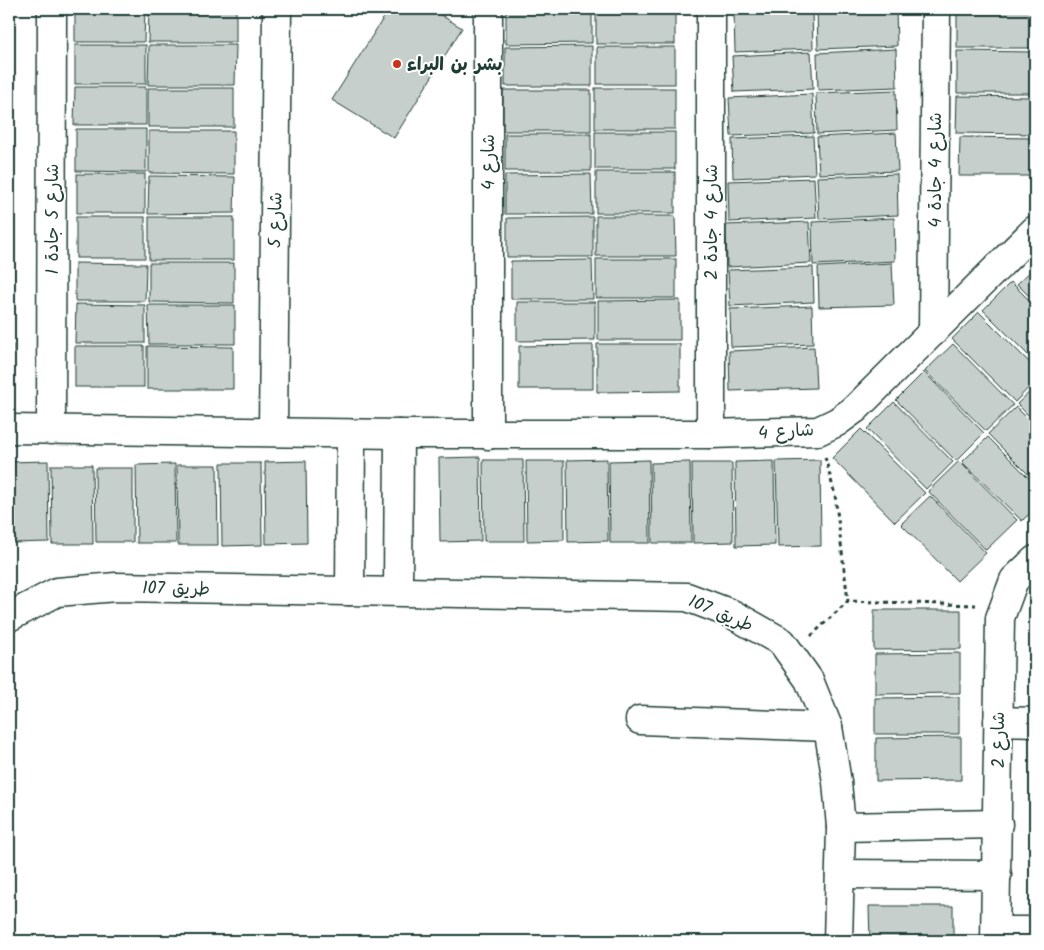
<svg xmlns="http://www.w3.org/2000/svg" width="1044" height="950" font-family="Kalam,'Playpen Sans Arabic',sans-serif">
<rect width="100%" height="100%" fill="#fff"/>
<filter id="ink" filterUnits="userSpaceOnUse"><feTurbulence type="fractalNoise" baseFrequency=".02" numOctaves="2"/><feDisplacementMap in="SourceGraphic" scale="10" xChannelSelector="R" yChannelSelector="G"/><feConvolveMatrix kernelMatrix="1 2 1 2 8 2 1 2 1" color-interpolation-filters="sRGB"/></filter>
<g filter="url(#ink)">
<!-- building -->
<g fill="#c7cfcc" stroke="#1f3d34">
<rect x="9" y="9" width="4" height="31"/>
<polygon points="75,9 145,9 144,42 75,42"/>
<polygon points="149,9 236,9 236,42 148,42"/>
<polygon points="389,9 431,9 462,28 394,138 332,100"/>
<polygon points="506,9 592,9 592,43 506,44"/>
<rect x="596" y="9" width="79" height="35"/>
<polygon points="812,9 813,49 735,52 734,13"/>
<polygon points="817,9 896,9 897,46 818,49"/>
<rect x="957" y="9" width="78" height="39"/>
<rect x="9" y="43" width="4" height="39"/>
<rect x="75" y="45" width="71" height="39"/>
<polygon points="149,45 236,45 235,85 148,85"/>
<polygon points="592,46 592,86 505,86 505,47"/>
<rect x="597" y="47" width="78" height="37"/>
<polygon points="896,49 897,87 818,90 817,53"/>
<polygon points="957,51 1035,52 1035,93 957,93"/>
<polygon points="811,52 813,89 734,92 732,56"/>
<rect x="9" y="86" width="2" height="41"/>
<polygon points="75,87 146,87 146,125 74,125"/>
<rect x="148" y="88" width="86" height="39"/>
<rect x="595" y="88" width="80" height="41"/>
<rect x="503" y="90" width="88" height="41"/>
<polygon points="896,90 897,130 817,134 816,93"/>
<polygon points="812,94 814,133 731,136 729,98"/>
<polygon points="957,96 1035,97 1035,134 956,133"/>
<polygon points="76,129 146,129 146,172 76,171"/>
<rect x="9" y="130" width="3" height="39"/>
<polygon points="149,131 234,131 234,174 149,173"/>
<rect x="595" y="132" width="80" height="37"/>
<polygon points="896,133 898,171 819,174 817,137"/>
<rect x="505" y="134" width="86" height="37"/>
<polygon points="813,136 815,174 733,178 732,139"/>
<polygon points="960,137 1034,138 1033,176 959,176"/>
<rect x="9" y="172" width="4" height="40"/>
<rect x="596" y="172" width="79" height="41"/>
<rect x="77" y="174" width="68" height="39"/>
<polygon points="591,174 592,214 505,214 505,175"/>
<polygon points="897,174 898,215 819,219 817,177"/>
<polygon points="149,176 235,177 234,213 148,214"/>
<polygon points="814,178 816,218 729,222 728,181"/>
<rect x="9" y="216" width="4" height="39"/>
<polygon points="596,216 675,216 676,256 596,256"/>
<rect x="76" y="217" width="69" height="41"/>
<rect x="149" y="217" width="85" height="43"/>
<polygon points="593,217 593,257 507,257 507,218"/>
<polygon points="894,218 895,261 813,265 812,222"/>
<polygon points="809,222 811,263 727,267 726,225"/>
<polygon points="9,258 14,258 13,301 9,301"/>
<rect x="596" y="259" width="80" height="39"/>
<polygon points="592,260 593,299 511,299 511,261"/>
<polygon points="75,263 146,264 145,301 75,301"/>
<polygon points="149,263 234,263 234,303 149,302"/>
<polygon points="892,263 894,305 819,307 818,267"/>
<polygon points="813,267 814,302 730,306 728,270"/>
<polygon points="1035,267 1035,302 1017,284"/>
<polygon points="1011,282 1035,306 1035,362 983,310"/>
<polygon points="680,300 680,340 598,340 598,301"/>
<polygon points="517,302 595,302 595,340 517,341"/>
<polygon points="9,304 13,304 12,342 9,342"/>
<polygon points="76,304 145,305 145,343 75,343"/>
<polygon points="148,305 235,305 235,344 149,344"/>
<polygon points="812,306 813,344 731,347 730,309"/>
<polygon points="979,312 1035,368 1035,381 1015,402 952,339"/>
<polygon points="597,344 680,344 680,391 597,392"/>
<polygon points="953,344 1013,405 986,431 925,371"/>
<polygon points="9,345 13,345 12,387 9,387"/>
<polygon points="593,345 593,389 519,389 519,346"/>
<rect x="75" y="346" width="69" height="41"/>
<polygon points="147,346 233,347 233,389 147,389"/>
<polygon points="814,347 816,388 730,391 729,351"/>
<polygon points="924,372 984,433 956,461 896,400"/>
<polygon points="1035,387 1035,422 1017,404"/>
<polygon points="894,402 953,462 926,489 867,429"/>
<polygon points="1016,407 1035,426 1035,481 988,434"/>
<polygon points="861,429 925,493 895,522 832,458"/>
<polygon points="988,437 1035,484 1035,508 1022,521 962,462"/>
<polygon points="480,457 481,541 440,542 439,458"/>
<polygon points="607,459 608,541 568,542 567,460"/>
<polygon points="483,460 523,460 524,541 484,541"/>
<polygon points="649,460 650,543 610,543 609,461"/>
<polygon points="820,460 821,546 778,547 776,461"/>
<polygon points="48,461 49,542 10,543 9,462"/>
<polygon points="306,461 307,543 266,544 265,462"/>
<polygon points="526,461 564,461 564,540 527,541"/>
<polygon points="774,461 775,545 736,546 735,462"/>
<polygon points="959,461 1017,520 986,550 928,491"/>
<polygon points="690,462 691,543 652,543 651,463"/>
<polygon points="221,463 261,463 262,545 222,546"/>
<polygon points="692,463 732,463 733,542 693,543"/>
<polygon points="175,464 176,543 137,543 136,465"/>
<polygon points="51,465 92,465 93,544 52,544"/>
<polygon points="177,465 217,465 218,545 178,545"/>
<polygon points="95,468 133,468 133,542 96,542"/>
<polygon points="930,496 986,553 957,581 901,524"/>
<polygon points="874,610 961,610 961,649 874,650"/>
<polygon points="960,653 960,693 875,694 875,654"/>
<polygon points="959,697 959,734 875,734 875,698"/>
<polygon points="961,737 961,780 876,781 876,738"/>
<polygon points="869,906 953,906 953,941 870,941"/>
</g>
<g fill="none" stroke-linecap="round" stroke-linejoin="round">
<!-- minor casing -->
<g stroke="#1f3d34" stroke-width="31">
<g id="minor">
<polyline points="711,9 711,434"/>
<polyline points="933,332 936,9"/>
<polyline points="9,429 399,434 711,434 818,431 837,422 855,409 1035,230"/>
<polyline points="51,430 52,9"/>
<polyline points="273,431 277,9"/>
<polyline points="488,435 488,9"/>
<polyline points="350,591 351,434"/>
<polyline points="398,591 399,434"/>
<polyline points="9,617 57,592 116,587 687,597 732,614 782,642 809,680 828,727 837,782 841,827 838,941"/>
<polyline points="640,720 828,727"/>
<polyline points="998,721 1035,722"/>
<polyline points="841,827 998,824"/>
<polyline points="840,874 997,875"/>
<polyline points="996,931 1035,931"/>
<polyline points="995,941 1000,618 1014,580 1035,560"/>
</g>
</g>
<!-- path -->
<g stroke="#1f3d34" stroke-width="3" stroke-dasharray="4 4" stroke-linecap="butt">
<polyline points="825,457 835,495 848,601"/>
<polyline points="811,636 848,601 976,605"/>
</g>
<!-- minor -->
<use href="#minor" stroke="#fff" stroke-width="28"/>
</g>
</g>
<!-- markers -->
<circle fill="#c8321e" stroke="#fff" stroke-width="2" cx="397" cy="64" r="5"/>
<g text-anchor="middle" stroke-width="4" stroke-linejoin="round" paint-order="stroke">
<!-- poi labels -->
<g font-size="18" font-weight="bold" fill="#1f3d34" stroke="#fff" text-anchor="start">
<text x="407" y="70">بشر بن البراء</text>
</g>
<!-- street labels -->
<g font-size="18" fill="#1f3d34" stroke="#fff">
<text transform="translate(488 162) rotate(-90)" y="6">شارع 4</text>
<text transform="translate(935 170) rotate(-90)" y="6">شارع 4 جادة 4</text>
<text transform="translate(52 219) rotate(-90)" y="6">شارع 5 جادة 1</text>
<text transform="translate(275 220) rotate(-89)" y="6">شارع 5</text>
<text transform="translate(711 222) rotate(-90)" y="6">شارع 4 جادة 2</text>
<text transform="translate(786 431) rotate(-4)" y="6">شارع 4</text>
<text transform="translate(176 588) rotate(1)" y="6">طريق 107</text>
<text transform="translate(721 613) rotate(23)" y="6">طريق 107</text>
<text transform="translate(998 740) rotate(-90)" y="6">شارع 2</text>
</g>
</g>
<!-- margin -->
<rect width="1044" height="950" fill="none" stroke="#fff" stroke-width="30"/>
<rect x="15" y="15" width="1014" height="920" fill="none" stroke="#1f3d34" stroke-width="2" filter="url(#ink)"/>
</svg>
